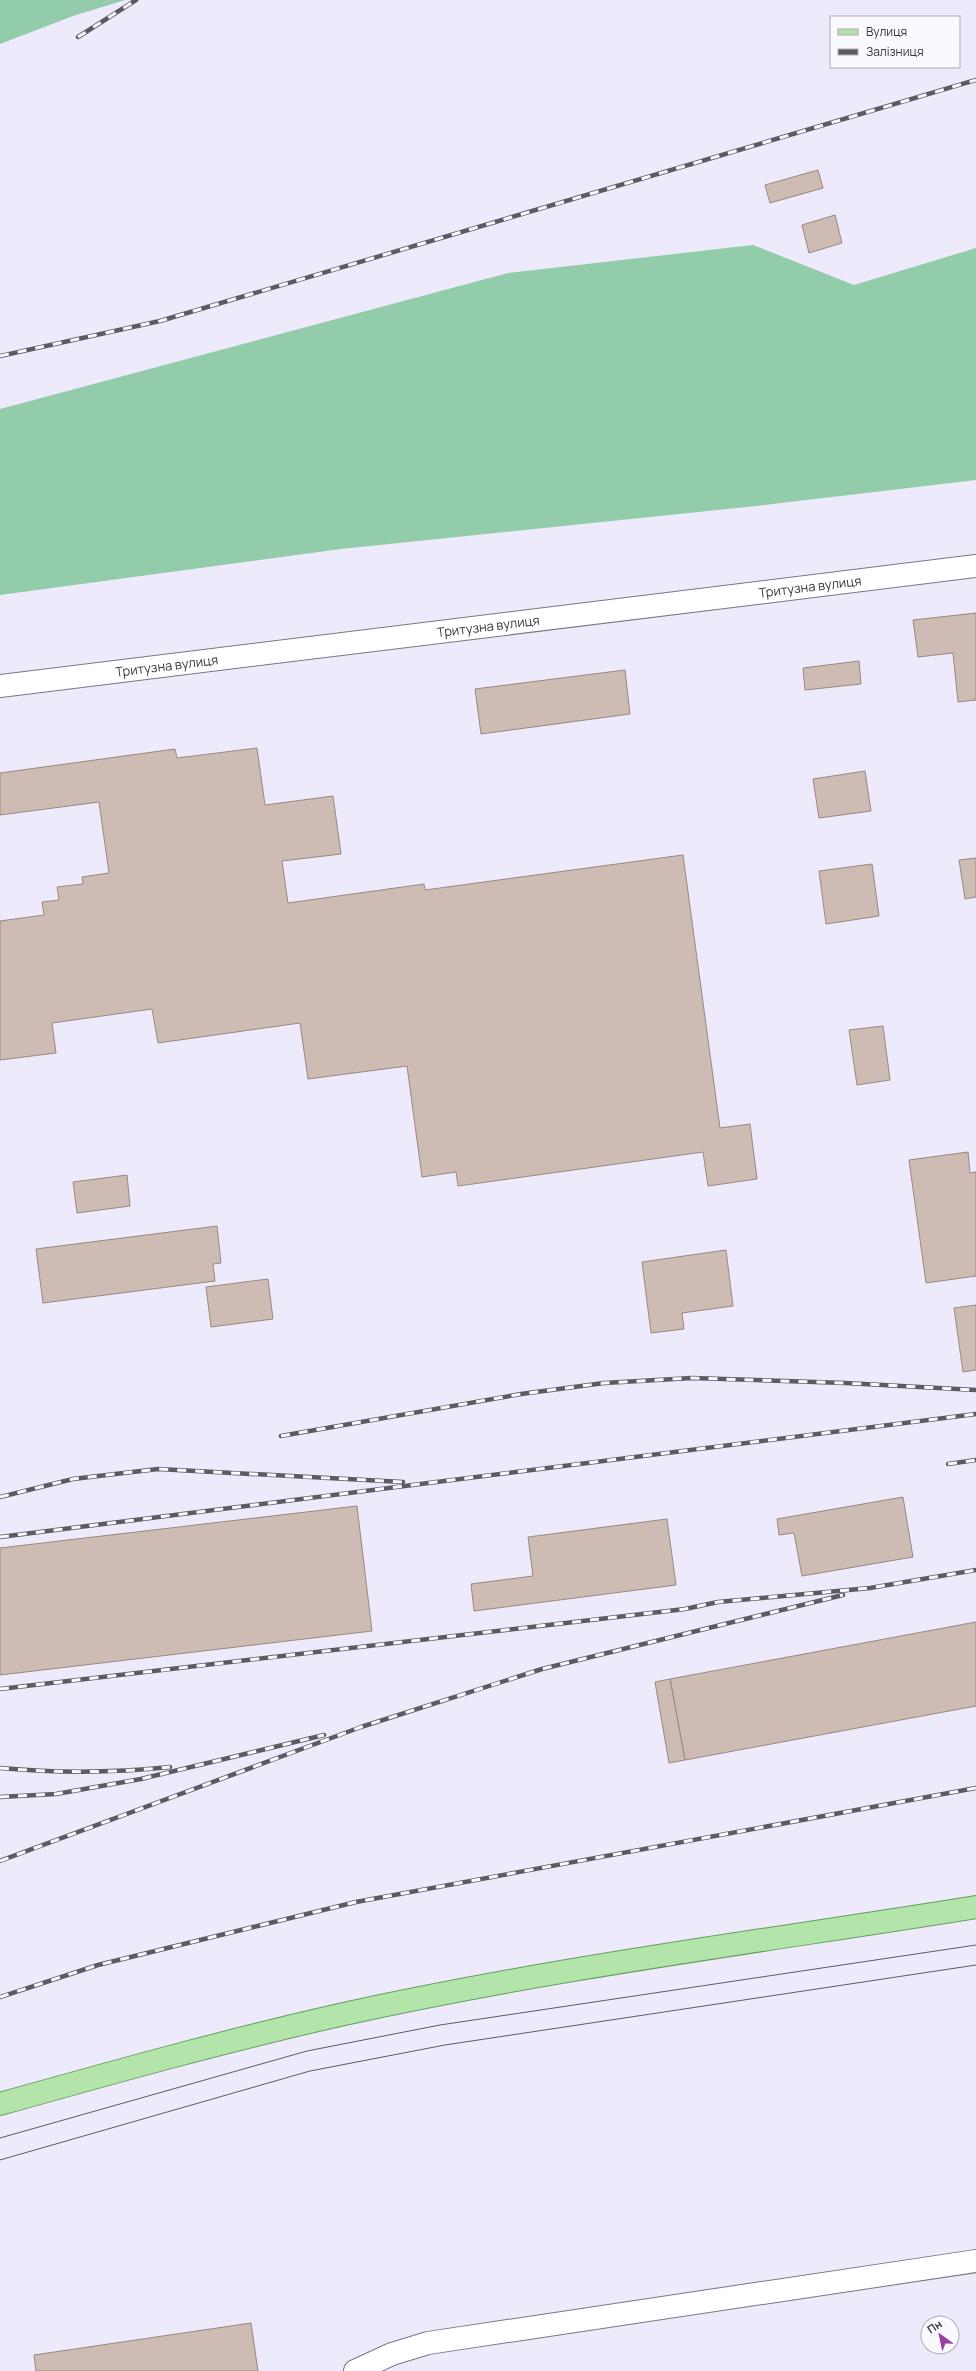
<svg xmlns="http://www.w3.org/2000/svg" width="976" height="2371" font-family="Manrope,sans-serif">
<rect width="100%" height="100%" fill="#eceafb"/>
<!-- forest -->
<g fill="#93ccaa">
<polygon points="0,0 125,0 73,16 0,44"/>
<polygon points="753,245 854,285 976,248 976,480 756,506 341,549 0,595 0,409 508,273"/>
</g>
<!-- building -->
<g fill="#cebcb4" stroke="#998880">
<polygon points="818,170 823,188 770,203 765,185"/>
<polygon points="835,215 842,243 809,253 802,225"/>
<polygon points="976,613 976,700 958,702 953,653 918,657 913,620"/>
<polygon points="859,661 861,684 805,690 803,668"/>
<polygon points="625,670 630,714 481,734 475,689"/>
<polygon points="257,748 265,805 333,796 341,854 282,861 288,903 424,884 425,890 683,855 720,1128 750,1124 757,1179 708,1186 703,1152 458,1186 456,1172 422,1177 407,1066 308,1079 300,1023 158,1043 152,1009 52,1023 56,1053 0,1060 0,921 44,915 42,902 59,900 57,887 83,884 82,877 109,873 99,802 0,815 0,773 175,749 177,758"/>
<polygon points="865,771 871,811 819,818 813,779"/>
<polygon points="976,858 976,897 965,899 959,860"/>
<polygon points="872,864 879,916 826,924 819,871"/>
<polygon points="883,1026 890,1080 857,1085 849,1030"/>
<polygon points="968,1152 970,1173 976,1172 976,1276 926,1283 909,1160"/>
<polygon points="127,1175 130,1206 77,1213 73,1182"/>
<polygon points="217,1226 221,1263 213,1264 215,1281 43,1303 36,1249"/>
<polygon points="726,1250 733,1306 682,1313 684,1329 651,1333 642,1262"/>
<polygon points="268,1279 273,1319 211,1327 206,1287"/>
<polygon points="976,1305 976,1370 963,1372 954,1308"/>
<polygon points="903,1497 913,1557 802,1576 794,1533 779,1535 777,1519"/>
<polygon points="357,1506 372,1631 0,1675 0,1548"/>
<polygon points="667,1519 676,1585 474,1611 471,1584 533,1576 528,1537"/>
<polygon points="976,1622 976,1706 685,1760 670,1679"/>
<polygon points="670,1679 685,1760 669,1763 655,1682"/>
<polygon points="251,2323 258,2371 36,2371 34,2355"/>
</g>
<g fill="none" stroke-linecap="round" stroke-linejoin="round">
<!-- minor casing -->
<g stroke="#797786" stroke-width="24">
<g id="minor">
<path id="s1" d="M 0,686 L 976,566"/>
<polyline points="355,2371 392,2354 428,2343 976,2261"/>
</g>
</g>
<!-- major casing -->
<g stroke="#689c5f" stroke-width="24">
<path id="major" d="M 0,2104 C 114,2072 228,2040 344,2014 C 552,1968 765,1941 976,1907"/>
</g>
<!-- minor -->
<use href="#minor" stroke="#fff" stroke-width="22"/>
<!-- major -->
<use href="#major" stroke="#b3e4a9" stroke-width="22"/>
<!-- tram -->
<g stroke="#5c5b64" stroke-width="1">
<polyline points="0,2138 307,2051 440,2025 976,1945"/>
<polyline points="0,2160 310,2071 445,2045 976,1965"/>
</g>
<!-- rail casing -->
<g stroke="#5c5b64" stroke-width="4.5">
<g id="rail">
<polyline points="78,37 136,0"/>
<polyline points="0,356 160,321 976,80"/>
<polyline points="281,1436 521,1394 604,1383 692,1378 845,1383 976,1390"/>
<polyline points="948,1464 976,1460"/>
<polyline points="0,1497 73,1479 158,1469 403,1482"/>
<polyline points="0,1537 976,1414"/>
<polyline points="0,1689 685,1609 718,1602 870,1588 976,1570"/>
<path d="M 0,1768 C 56,1773 113,1773 170,1767"/>
<polyline points="0,1797 56,1794 141,1779 324,1735"/>
<polyline points="0,1861 361,1727 542,1669 843,1595"/>
<polyline points="0,1997 98,1965 356,1902 976,1788"/>
</g>
</g>
<!-- rail -->
<use href="#rail" stroke="#faf9fd" stroke-width="3" stroke-dasharray="9" stroke-linecap="butt"/>
</g>
<g text-anchor="middle" stroke-width="4" stroke-linejoin="round" paint-order="stroke">
<!-- street labels -->
<g font-size="13" fill="#39383f" stroke="#faf9fd">
<text dy="5" stroke="none"><textPath href="#s1" startOffset="816">Тритузна вулиця</textPath></text>
<text dy="5" stroke="none"><textPath href="#s1" startOffset="492">Тритузна вулиця</textPath></text>
<text dy="5" stroke="none"><textPath href="#s1" startOffset="168">Тритузна вулиця</textPath></text>
</g>
</g>
<!-- legend -->
<rect x="830" y="16" width="130" height="52" fill="#faf9fd" stroke="#adacb1"/>
<rect x="838" y="29" width="20" height="6" fill="#b3e4a9" stroke="#adacb1"/>
<text x="866" y="36" font-size="12" fill="#39383f">Вулиця</text>
<rect x="838" y="49" width="20" height="6" fill="#5c5b64" stroke="#adacb1"/>
<text x="866" y="56" font-size="12" fill="#39383f">Залізниця</text>
<!-- north arrow -->
<g transform="translate(940 2335) rotate(327)"><circle r="19" fill="#faf9fd" stroke="#adacb1"/>
<path d="M0-3L7 15L0 10L-7 15Z" fill="#9c3da5"/>
<text y="-6" font-size="11" font-weight="bold" text-anchor="middle" fill="#39383f">Пн</text>
</g>
</svg>
